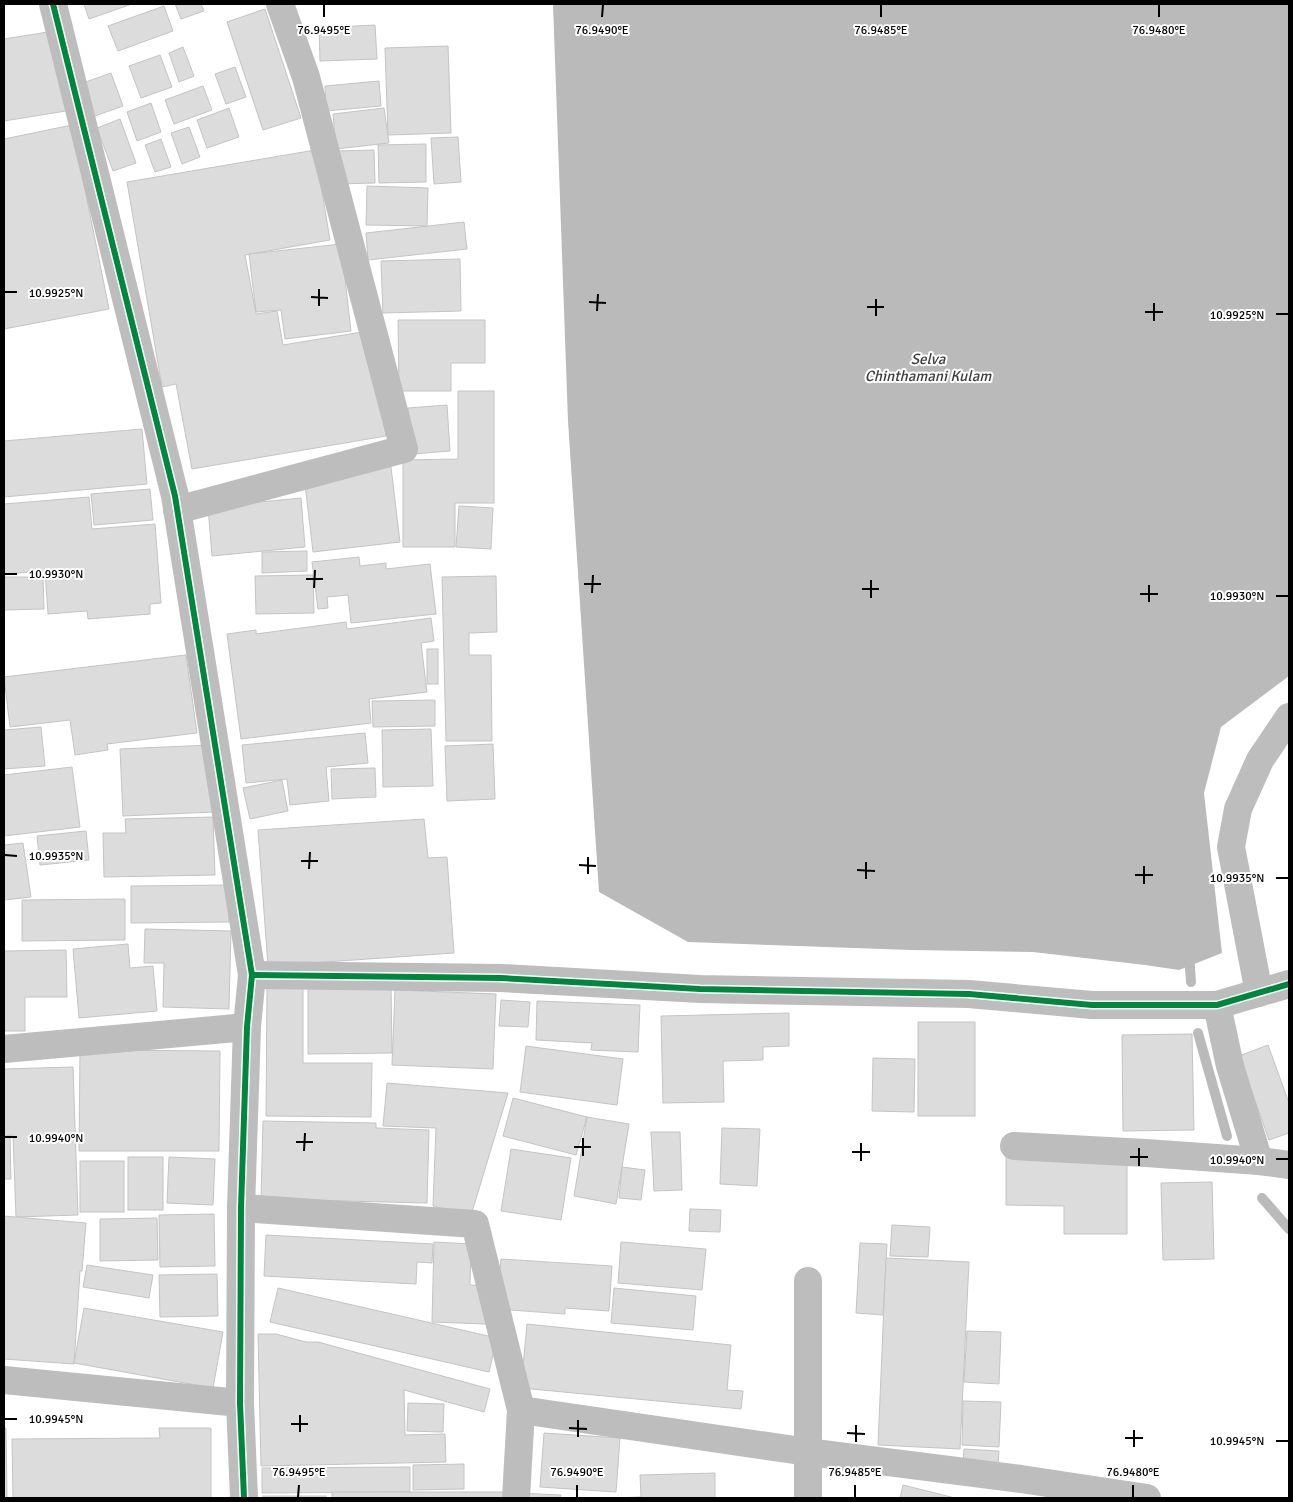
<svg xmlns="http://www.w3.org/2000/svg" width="1293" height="1502" font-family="Signika,sans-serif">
<rect width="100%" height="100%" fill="#fff"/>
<!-- water -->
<polygon fill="#bababa" points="553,4 1289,4 1289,676 1221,727 1204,793 1222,953 1179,970 1145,965 1033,952 911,950 688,942 599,892 568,421"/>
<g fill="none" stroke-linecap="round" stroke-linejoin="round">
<!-- stream -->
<g stroke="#bababa" stroke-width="10">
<polyline points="1189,954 1191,982"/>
<polyline points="1198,1033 1227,1136"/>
<polyline points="1262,1198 1289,1229"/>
</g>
</g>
<!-- building -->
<g fill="#dcdcdc" stroke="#c4c4c4">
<polygon points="84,4 132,4 89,19"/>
<polygon points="175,4 201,4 204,11 181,19"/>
<polygon points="164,6 173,31 118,51 108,26"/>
<polygon points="265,9 301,118 263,130 227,22"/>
<polygon points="375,25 377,59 320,61 319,28"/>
<polygon points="54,31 66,111 4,121 4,39"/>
<polygon points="448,46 451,133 388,135 385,48"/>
<polygon points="183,47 194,76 179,82 169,53"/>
<polygon points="160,55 172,87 141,98 129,66"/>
<polygon points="235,67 246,97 226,104 215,74"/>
<polygon points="111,73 123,106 92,117 80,84"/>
<polygon points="379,81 381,106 326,111 325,86"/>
<polygon points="203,86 212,110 174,124 165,100"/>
<polygon points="151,103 161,132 137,141 127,112"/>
<polygon points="229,108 239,137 207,148 197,120"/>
<polygon points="384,108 389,143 336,149 333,114"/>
<polygon points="120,119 136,163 113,171 97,128"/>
<polygon points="72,125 109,309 4,329 4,139"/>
<polygon points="189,127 200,157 182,164 171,133"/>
<polygon points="458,137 461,182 434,184 431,138"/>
<polygon points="161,139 171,167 155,172 145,145"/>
<polygon points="426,144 426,182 379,183 378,145"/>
<polygon points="315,150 330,240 245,255 256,314 277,311 283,345 368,331 386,436 192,469 176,384 162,387 127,182"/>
<polygon points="374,150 375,183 337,184 336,151"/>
<polygon points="367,186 428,188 427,226 366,225"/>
<polygon points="464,222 467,249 368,260 366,233"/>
<polygon points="341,244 351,331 285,339 281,310 256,312 249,254"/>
<polygon points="460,259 461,311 383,313 381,261"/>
<polygon points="398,320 485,320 485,363 451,363 451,391 399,391"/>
<polygon points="458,391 494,391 494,503 455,503 455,547 403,547 403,460 458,459"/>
<polygon points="447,405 450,451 412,454 408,408"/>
<polygon points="142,429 147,484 4,497 4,441"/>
<polygon points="391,467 400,542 313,552 304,476"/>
<polygon points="150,489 153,520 94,525 91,494"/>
<polygon points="89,497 92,529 155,524 161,603 150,604 150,614 88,619 87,611 48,614 45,571 4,574 4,504"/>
<polygon points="301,498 305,547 212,556 208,507"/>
<polygon points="459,506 493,508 491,549 456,547"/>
<polygon points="307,551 307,571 262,573 262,552"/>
<polygon points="359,557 360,566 386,563 386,569 430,564 436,614 351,623 348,595 327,597 328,608 318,609 312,562"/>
<polygon points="313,575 314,613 256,614 255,576"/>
<polygon points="496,576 497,632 469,633 469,655 491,655 492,741 446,741 442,577"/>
<polygon points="4,577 43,577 44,609 4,610"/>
<polygon points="431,618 434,641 421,643 427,692 369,699 371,723 241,739 227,634 256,630 256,634 346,622 347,629"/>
<rect x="427" y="649" width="11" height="35"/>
<polygon points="186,655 197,733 107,744 108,750 75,755 70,720 10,727 4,677"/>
<polygon points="435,700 435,726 373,727 372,701"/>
<polygon points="41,727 45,766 4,769 4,730"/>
<polygon points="431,729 433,786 383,787 382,730"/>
<polygon points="365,733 368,763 326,767 329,801 290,805 287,779 246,783 242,745"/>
<polygon points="493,744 495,799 447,801 445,746"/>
<polygon points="210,745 214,812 123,816 120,749"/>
<polygon points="72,767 80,827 4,836 4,775"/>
<polygon points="375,768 376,797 332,799 331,769"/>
<polygon points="282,780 288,811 250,819 243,788"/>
<polygon points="213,817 215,875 104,877 103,833 126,833 125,819"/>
<polygon points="424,819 428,858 447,857 454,953 268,966 258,830"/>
<polygon points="86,831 89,860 40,865 37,836"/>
<polygon points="23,843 31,897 4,900 4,845"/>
<polygon points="228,885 229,922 131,923 131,886"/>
<polygon points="125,899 125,940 22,941 22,900"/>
<polygon points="145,929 231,931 229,1009 163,1007 164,963 144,963"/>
<polygon points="128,944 130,968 153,966 157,1011 79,1018 73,949"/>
<polygon points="66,950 67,997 25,997 25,1031 4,1031 4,951"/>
<polygon points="391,986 392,1053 308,1054 308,987"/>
<polygon points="267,988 303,988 303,1063 372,1063 371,1117 266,1116"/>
<polygon points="395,990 496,994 493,1069 392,1065"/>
<polygon points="501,1000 530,1002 528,1027 499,1026"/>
<polygon points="537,1001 640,1005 638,1052 591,1050 592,1043 536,1040"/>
<polygon points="789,1013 789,1046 763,1047 763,1060 723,1061 724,1102 663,1103 661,1016"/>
<rect x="918" y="1022" width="57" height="94"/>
<polygon points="1192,1034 1194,1130 1123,1131 1122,1035"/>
<polygon points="1268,1045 1289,1103 1289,1133 1269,1140 1239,1056"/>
<polygon points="526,1046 623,1059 617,1105 520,1092"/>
<polygon points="80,1050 220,1051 219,1151 79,1151"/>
<polygon points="873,1058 915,1059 914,1112 872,1111"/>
<polygon points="73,1067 78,1215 16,1217 13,1135 4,1136 4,1069"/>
<polygon points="387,1083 508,1093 472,1212 455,1212 433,1206 436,1128 383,1126"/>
<polygon points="513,1098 587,1117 576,1155 503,1136"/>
<polygon points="587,1117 629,1124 616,1204 574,1196"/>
<polygon points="263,1121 376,1123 376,1128 429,1130 427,1203 261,1199"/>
<polygon points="722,1128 760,1129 757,1186 720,1184"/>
<polygon points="651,1132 680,1132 682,1190 654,1191"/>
<polygon points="4,1137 10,1137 11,1179 4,1179"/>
<polygon points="511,1149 571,1158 561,1220 501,1211"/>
<polygon points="1006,1151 1127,1160 1127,1234 1064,1234 1064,1206 1006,1205"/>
<rect x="128" y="1157" width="35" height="53"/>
<polygon points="169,1157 215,1159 213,1205 167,1203"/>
<rect x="80" y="1161" width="44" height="51"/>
<polygon points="622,1167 645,1170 641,1200 619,1198"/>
<polygon points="1212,1182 1214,1259 1163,1260 1161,1183"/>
<polygon points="690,1209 721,1210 720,1232 689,1231"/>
<polygon points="214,1214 215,1266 160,1267 159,1215"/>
<polygon points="4,1216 86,1223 82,1271 80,1271 74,1364 4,1359"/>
<polygon points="157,1218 158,1260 100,1261 100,1219"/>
<polygon points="892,1225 930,1227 928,1257 890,1256"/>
<polygon points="266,1235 433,1244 432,1263 417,1262 416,1284 264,1276"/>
<polygon points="434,1242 471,1244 470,1285 487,1286 486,1324 432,1322"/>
<polygon points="621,1242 706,1249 702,1290 618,1283"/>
<polygon points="860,1243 887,1244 883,1315 856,1313"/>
<polygon points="886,1258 969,1262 960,1449 878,1445"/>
<polygon points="501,1259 612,1266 609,1311 565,1308 565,1314 497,1309"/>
<polygon points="87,1265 153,1275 149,1298 83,1287"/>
<polygon points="217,1274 218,1316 160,1317 159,1275"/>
<polygon points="278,1288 497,1338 489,1372 270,1322"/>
<polygon points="614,1288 696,1296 693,1330 611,1323"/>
<polygon points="84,1308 223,1332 213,1388 74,1363"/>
<polygon points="527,1324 731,1345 727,1390 743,1391 741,1409 521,1388"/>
<polygon points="967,1331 1001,1332 999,1384 964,1382"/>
<polygon points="258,1334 276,1334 306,1342 318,1342 490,1389 484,1412 404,1390 405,1435 445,1434 446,1462 261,1466"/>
<polygon points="963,1401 1001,1402 999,1447 962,1445"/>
<polygon points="408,1403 444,1404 443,1432 407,1431"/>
<polygon points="4,1428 6,1428 7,1498 4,1498"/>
<polygon points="159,1428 211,1428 211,1498 13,1498 12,1439 160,1438"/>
<polygon points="544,1433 620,1438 616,1492 540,1487"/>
<polygon points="964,1449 999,1451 998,1465 963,1464"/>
<polygon points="464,1464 464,1489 413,1490 413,1465"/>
<polygon points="410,1467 410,1492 262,1493 262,1468"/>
<polygon points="715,1473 715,1498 611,1498 641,1497 640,1475"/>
<polygon points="903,1485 955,1498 900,1498"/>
<rect x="332" y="1492" width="178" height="6"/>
<polygon points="519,1493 561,1495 560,1498 519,1498"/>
<rect x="263" y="1496" width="63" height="2"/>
</g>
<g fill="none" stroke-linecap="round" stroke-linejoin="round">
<!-- minor -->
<g stroke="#bdbdbd" stroke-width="28">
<polyline points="53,4 175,496 252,975 247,1027 241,1208 240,1403 244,1498"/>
<polyline points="177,510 404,449 306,77 280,4"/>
<polyline points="252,975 501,978 700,989 969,994 1092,1005 1217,1005 1289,984"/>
<polyline points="1259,993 1231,847 1238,809 1260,760 1289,717"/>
<polyline points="1217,1005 1230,1066 1259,1161 1289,1165"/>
<polyline points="4,1049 247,1027"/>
<polyline points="1014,1146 1146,1153 1259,1161"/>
<polyline points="241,1208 475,1224 521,1410 516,1498"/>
<polyline points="4,1380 240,1403"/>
<polyline points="521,1410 808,1452 1021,1479 1147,1498"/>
<polyline points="808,1498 808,1281"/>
</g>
<!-- cycleway casing -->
<g stroke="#fff" stroke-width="9">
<g id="cycleway">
<polyline points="53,4 175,496 252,975 247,1027 241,1208 240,1403 244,1498"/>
<polyline points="252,975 501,978 700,989 969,994 1092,1005 1217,1005 1289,984"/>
</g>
</g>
<!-- cycleway -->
<use href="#cycleway" stroke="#00873e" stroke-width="6"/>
</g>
<!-- ticks -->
<path fill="none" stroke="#000" stroke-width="2" d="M 324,17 L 324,5M 602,17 L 603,5M 881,17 L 881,5M 1159,17 L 1159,5M 5,292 L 17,292M 311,297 L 328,298M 589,302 L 606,303M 319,306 L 319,289M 867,307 L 884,307M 597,311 L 598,294M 1145,312 L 1163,312M 1276,314 L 1288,314M 876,316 L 876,299M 1154,321 L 1154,303M 5,574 L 17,574M 306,579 L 323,579M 584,584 L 601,584M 314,588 L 315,570M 862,589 L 879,589M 592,593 L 593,575M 1140,594 L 1158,594M 1276,596 L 1288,596M 871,598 L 871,580M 1149,602 L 1149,585M 5,855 L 17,856M 301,861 L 318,861M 579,865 L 596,866M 309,869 L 310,852M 857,870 L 875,871M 588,874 L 588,857M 1135,875 L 1153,875M 1276,878 L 1288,878M 866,879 L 866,862M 1144,884 L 1144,866M 5,1137 L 17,1137M 296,1142 L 313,1142M 574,1147 L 591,1147M 304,1151 L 305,1133M 852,1152 L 870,1152M 583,1156 L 583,1138M 1130,1157 L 1148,1157M 1276,1159 L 1288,1159M 861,1161 L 861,1143M 1139,1166 L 1139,1148M 5,1419 L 17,1419M 291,1424 L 308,1424M 569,1428 L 587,1429M 300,1432 L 300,1415M 847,1433 L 865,1434M 578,1437 L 578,1420M 1125,1438 L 1143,1438M 1276,1441 L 1288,1441M 856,1442 L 856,1425M 1134,1447 L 1134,1430M 298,1497 L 299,1485M 577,1497 L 577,1485M 855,1497 L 855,1485M 1133,1497 L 1133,1485"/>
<g text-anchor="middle" stroke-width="4" stroke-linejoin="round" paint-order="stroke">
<!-- water labels -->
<g font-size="15" font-style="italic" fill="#3e3e3e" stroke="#fff">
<text x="928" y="364">Selva<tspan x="928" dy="17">Chinthamani Kulam</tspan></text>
</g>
</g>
<g font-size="12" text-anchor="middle" fill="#000" stroke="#fff" stroke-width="4" stroke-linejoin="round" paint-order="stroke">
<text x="324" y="34">76.9495°E</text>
<text x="602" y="34">76.9490°E</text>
<text x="881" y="34">76.9485°E</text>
<text x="1159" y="34">76.9480°E</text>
<text x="56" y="297">10.9925°N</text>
<text x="1237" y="319">10.9925°N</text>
<text x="56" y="578">10.9930°N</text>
<text x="1237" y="600">10.9930°N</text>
<text x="56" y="860">10.9935°N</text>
<text x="1237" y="882">10.9935°N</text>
<text x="56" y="1142">10.9940°N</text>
<text x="1237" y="1164">10.9940°N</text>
<text x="56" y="1423">10.9945°N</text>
<text x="1237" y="1445">10.9945°N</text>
<text x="299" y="1476">76.9495°E</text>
<text x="577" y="1476">76.9490°E</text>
<text x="855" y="1476">76.9485°E</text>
<text x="1133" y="1476">76.9480°E</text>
</g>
<!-- border -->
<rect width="1293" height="1502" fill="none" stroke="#000000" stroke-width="10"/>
</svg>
